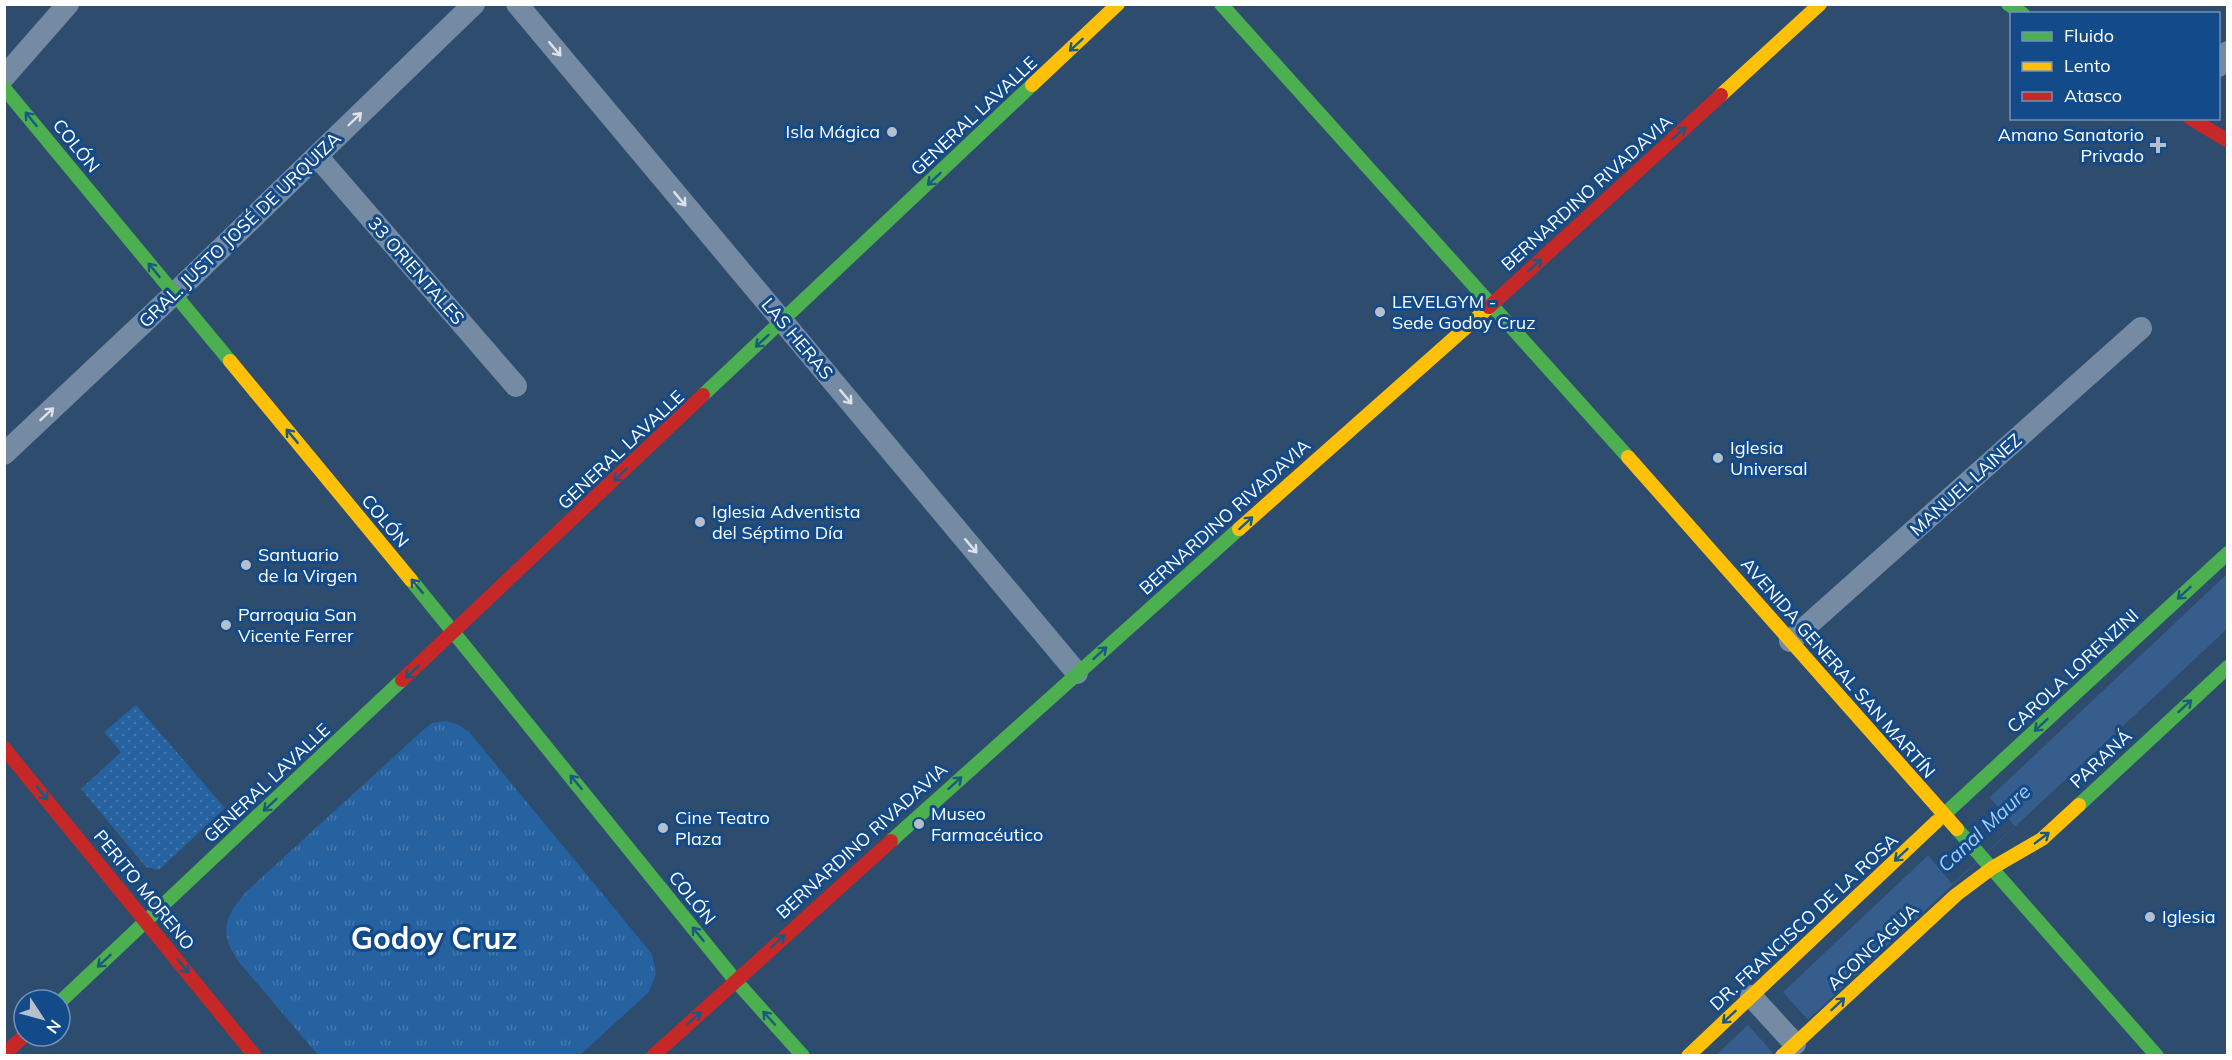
<svg xmlns="http://www.w3.org/2000/svg" width="2232" height="1060" font-family="Mulish,sans-serif">
<defs>
<pattern id="grass-dots" width="8" height="8" patternUnits="userSpaceOnUse" patternTransform="scale(1.5)"><rect width="8" height="8" fill="#2661a0"/><path d="M2 2h.1M6 6h.1" fill="none" stroke="#4779ae" stroke-width="1.8" stroke-linecap="round"/></pattern>
<pattern id="park-tufts" width="24" height="20" patternUnits="userSpaceOnUse" patternTransform="scale(1.5)"><rect width="24" height="20" fill="#2661a0"/><path d="M3 7l-1-3M5 7V3M7 7l1-3M15 17l-1-3M17 17v-4M19 17l1-3" fill="none" stroke="#4779ae"/></pattern>
</defs>
<rect width="100%" height="100%" fill="#2e4c6e"/>
<!-- grass -->
<polygon fill="url(#grass-dots)" points="136,705 225,808 159,870 146,867 81,789 121,752 104,732"/>
<!-- park -->
<path fill="url(#park-tufts)" d="M 446,721 L 459,725 L 469,732 L 652,954 L 656,974 L 649,992 L 580,1055 L 318,1055 L 238,961 C 218,931 225,915 248,890 L 423,730 L 432,723 Z"/>
<!-- water -->
<polygon fill="#365d8b" points="2227,574 2227,629 1770,1055 1715,1056"/>
<!-- pier -->
<g fill="#2e4c6e">
<polygon points="1989,797 2015,826 1952,884 1928,855"/>
<polygon points="1783,992 1808,1020 1773,1053 1748,1025"/>
</g>
<g fill="none" stroke-linecap="round" stroke-linejoin="round">
<!-- street -->
<g stroke="#758ba4" stroke-width="22">
<polyline points="517,4 1077,673"/>
<polyline points="2218,66 2228,52"/>
<polyline points="4,77 68,4"/>
<polyline points="317,156 516,386"/>
<polyline points="4,454 174,294 474,4"/>
<polyline points="1790,641 2141,328"/>
<polyline points="1751,996 1795,1044"/>
</g>
<!-- fast -->
<g stroke="#4caf50" stroke-width="14">
<polyline points="1221,4 1628,457"/>
<polyline points="2008,4 2023,14"/>
<polyline points="4,88 230,361"/>
<polyline points="703,395 1032,85"/>
<polyline points="411,580 735,980 803,1056"/>
<polyline points="2079,805 2228,667"/>
<polyline points="1936,822 2228,553"/>
<polyline points="1957,829 2157,1056"/>
<polyline points="891,841 1239,529"/>
<polyline points="60,1002 402,680"/>
</g>
<!-- slow -->
<g stroke="#ffc107" stroke-width="14">
<polyline points="1032,85 1118,4"/>
<polyline points="1721,95 1820,4"/>
<polyline points="230,361 411,580"/>
<polyline points="1628,457 1957,829"/>
<polyline points="1239,529 1489,307"/>
<polyline points="1688,1056 1936,822"/>
<polyline points="1782,1056 1956,895 1992,868 2042,839 2079,805"/>
</g>
<!-- jam -->
<g stroke="#c62828" stroke-width="14">
<polyline points="2190,118 2228,141"/>
<polyline points="1489,307 1721,95"/>
<polyline points="402,680 703,395"/>
<polyline points="4,748 255,1056"/>
<polyline points="4,1054 24,1036"/>
<polyline points="653,1056 891,841"/>
</g>
</g>
<!-- one-way arrows -->
<defs><path id="oneway-shaft" d="M-6 0H5M1.5-3L5.5 0L1.5 3" fill="none" stroke-width="1.6" stroke-linecap="round" stroke-linejoin="round" transform="scale(1.5)"/></defs>
<g stroke="#1c5980">
<use href="#oneway-shaft" transform="translate(1076 45) rotate(137)"/>
<use href="#oneway-shaft" transform="translate(31 119) rotate(-129)"/>
<use href="#oneway-shaft" transform="translate(1679 133) rotate(-42)"/>
<use href="#oneway-shaft" transform="translate(934 179) rotate(137)"/>
<use href="#oneway-shaft" transform="translate(1535 265) rotate(-42)"/>
<use href="#oneway-shaft" transform="translate(154 270) rotate(-129)"/>
<use href="#oneway-shaft" transform="translate(762 341) rotate(137)"/>
<use href="#oneway-shaft" transform="translate(292 436) rotate(-130)"/>
<use href="#oneway-shaft" transform="translate(620 475) rotate(137)"/>
<use href="#oneway-shaft" transform="translate(1246 523) rotate(-42)"/>
<use href="#oneway-shaft" transform="translate(417 586) rotate(-130)"/>
<use href="#oneway-shaft" transform="translate(2184 593) rotate(137)"/>
<use href="#oneway-shaft" transform="translate(1100 653) rotate(-42)"/>
<use href="#oneway-shaft" transform="translate(412 672) rotate(137)"/>
<use href="#oneway-shaft" transform="translate(2185 706) rotate(-43)"/>
<use href="#oneway-shaft" transform="translate(2041 725) rotate(137)"/>
<use href="#oneway-shaft" transform="translate(576 782) rotate(-129)"/>
<use href="#oneway-shaft" transform="translate(955 783) rotate(-42)"/>
<use href="#oneway-shaft" transform="translate(42 793) rotate(51)"/>
<use href="#oneway-shaft" transform="translate(270 805) rotate(137)"/>
<use href="#oneway-shaft" transform="translate(2042 838) rotate(-37)"/>
<use href="#oneway-shaft" transform="translate(1901 855) rotate(137)"/>
<use href="#oneway-shaft" transform="translate(698 934) rotate(-129)"/>
<use href="#oneway-shaft" transform="translate(778 941) rotate(-42)"/>
<use href="#oneway-shaft" transform="translate(104 961) rotate(137)"/>
<use href="#oneway-shaft" transform="translate(183 966) rotate(51)"/>
<use href="#oneway-shaft" transform="translate(1838 1004) rotate(-43)"/>
<use href="#oneway-shaft" transform="translate(1729 1017) rotate(137)"/>
<use href="#oneway-shaft" transform="translate(694 1018) rotate(-42)"/>
<use href="#oneway-shaft" transform="translate(769 1018) rotate(-132)"/>
</g>
<g stroke="#dce2e8">
<use href="#oneway-shaft" transform="translate(555 49) rotate(50)"/>
<use href="#oneway-shaft" transform="translate(355 119) rotate(-44)"/>
<use href="#oneway-shaft" transform="translate(680 199) rotate(50)"/>
<use href="#oneway-shaft" transform="translate(846 397) rotate(50)"/>
<use href="#oneway-shaft" transform="translate(47 414) rotate(-43)"/>
<use href="#oneway-shaft" transform="translate(971 546) rotate(50)"/>
</g>
<!-- markers -->
<g fill="#b6c0cc" stroke="#134a89" stroke-width="2">
<circle cx="892" cy="132" r="6"/>
<path d="M2155 136h6v6h6v6h-6v6h-6v-6h-6v-6h6z"/>
<circle cx="1380" cy="312" r="6"/>
<circle cx="1718" cy="458" r="6"/>
<circle cx="700" cy="522" r="6"/>
<circle cx="246" cy="565" r="6"/>
<circle cx="226" cy="625" r="6"/>
<circle cx="919" cy="824" r="6"/>
<circle cx="663" cy="828" r="6"/>
<circle cx="2150" cy="917" r="6"/>
</g>
<g text-anchor="middle" stroke-width="6" stroke-linejoin="round" paint-order="stroke">
<!-- street labels -->
<g font-size="18" fill="#fff" stroke="#134a89">
<text transform="translate(974 116) rotate(-43)" y="6">GENERAL LAVALLE</text>
<text transform="translate(76 146) rotate(51)" y="6">COLÓN</text>
<text transform="translate(1587 193) rotate(-42)" y="6">BERNARDINO RIVADAVIA</text>
<text transform="translate(240 230) rotate(-44)" y="6">GRAL. JUSTO JOSÉ DE URQUIZA</text>
<text transform="translate(416 271) rotate(49)" y="6">33 ORIENTALES</text>
<text transform="translate(797 339) rotate(50)" y="6">LAS HERAS</text>
<text transform="translate(621 450) rotate(-43)" y="6">GENERAL LAVALLE</text>
<text transform="translate(1966 485) rotate(-42)" y="6">MANUEL LAINEZ</text>
<text transform="translate(1225 517) rotate(-42)" y="6">BERNARDINO RIVADAVIA</text>
<text transform="translate(385 521) rotate(50)" y="6">COLÓN</text>
<text transform="translate(1838 668) rotate(49)" y="6">AVENIDA GENERAL SAN MARTÍN</text>
<text transform="translate(2073 671) rotate(-43)" y="6">CAROLA LORENZINI</text>
<text transform="translate(2101 759) rotate(-43)" y="6">PARANÁ</text>
<text transform="translate(267 783) rotate(-43)" y="6">GENERAL LAVALLE</text>
<text transform="translate(862 841) rotate(-42)" y="6">BERNARDINO RIVADAVIA</text>
<text transform="translate(144 890) rotate(51)" y="6">PERITO MORENO</text>
<text transform="translate(692 898) rotate(51)" y="6">COLÓN</text>
<text transform="translate(1804 922) rotate(-43)" y="6">DR. FRANCISCO DE LA ROSA</text>
<text transform="translate(1873 947) rotate(-43)" y="6">ACONCAGUA</text>
</g>
<!-- poi labels -->
<g font-size="18" fill="#fff" stroke="#134a89" text-anchor="start">
<text x="880" y="138" text-anchor="end">Isla Mágica</text>
<text x="2144" y="141" text-anchor="end">Amano Sanatorio<tspan x="2144" dy="21">Privado</tspan></text>
<text x="1392" y="308">LEVELGYM -<tspan x="1392" dy="21">Sede Godoy Cruz</tspan></text>
<text x="1730" y="454">Iglesia<tspan x="1730" dy="21">Universal</tspan></text>
<text x="712" y="518">Iglesia Adventista<tspan x="712" dy="21">del Séptimo Día</tspan></text>
<text x="258" y="561">Santuario<tspan x="258" dy="21">de la Virgen</tspan></text>
<text x="238" y="621">Parroquia San<tspan x="238" dy="21">Vicente Ferrer</tspan></text>
<text x="931" y="820">Museo<tspan x="931" dy="21">Farmacéutico</tspan></text>
<text x="675" y="824">Cine Teatro<tspan x="675" dy="21">Plaza</tspan></text>
<text x="2162" y="923">Iglesia</text>
</g>
<!-- water labels -->
<g font-size="20" font-style="italic" fill="#a5cdf7" stroke="#134a89">
<text transform="translate(1984 828) rotate(-43)" y="7">Canal Maure</text>
</g>
<!-- town labels -->
<g font-size="30" font-weight="bold" fill="#fff" stroke="#134a89">
<text x="434" y="949">Godoy Cruz</text>
</g>
</g>
<!-- border -->
<rect width="2232" height="1060" fill="none" stroke="#ffffff" stroke-width="12"/>
<!-- legend -->
<rect x="2010" y="12" width="210" height="108" fill="#134a89" stroke="#7192b8" stroke-width="1.5"/>
<rect x="2022" y="32" width="30" height="9" fill="#4caf50" stroke="#7192b8" stroke-width="1.5"/>
<text x="2064" y="42" font-size="18" fill="#ffffff">Fluido</text>
<rect x="2022" y="62" width="30" height="9" fill="#ffc107" stroke="#7192b8" stroke-width="1.5"/>
<text x="2064" y="72" font-size="18" fill="#ffffff">Lento</text>
<rect x="2022" y="92" width="30" height="9" fill="#c62828" stroke="#7192b8" stroke-width="1.5"/>
<text x="2064" y="102" font-size="18" fill="#ffffff">Atasco</text>
<!-- north arrow -->
<g transform="translate(42 1018) rotate(126)"><circle r="28" fill="#134a89" stroke="#7192b8" stroke-width="1.5"/>
<path d="M0-4.5L10 22L0 15L-10 22Z" fill="#b6c0cc"/>
<text y="-9" font-size="16" font-weight="bold" text-anchor="middle" fill="#ffffff">N</text>
</g>
</svg>
